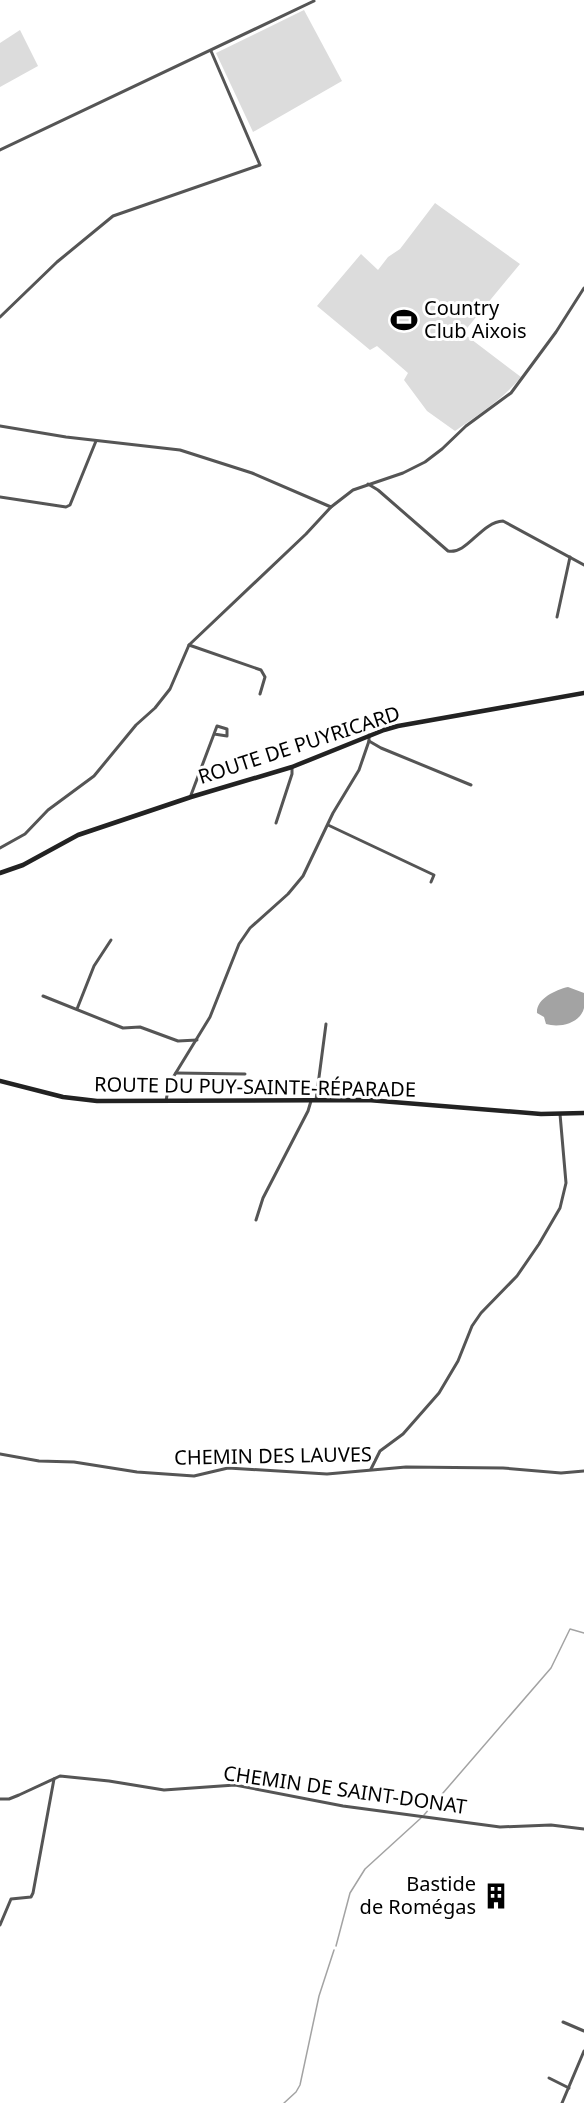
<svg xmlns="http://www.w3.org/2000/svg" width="584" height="2103" font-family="'Noto Sans',sans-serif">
<rect width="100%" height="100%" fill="#fff"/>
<!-- green -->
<g fill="#dcdcdc">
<polygon points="304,10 342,81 253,132 216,53"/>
<polygon points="20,30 38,66 0,87 0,43"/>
<path d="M 435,203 L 520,264 L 463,333 L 521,377 C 502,400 479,414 455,431 L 427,411 L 404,380 L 408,373 L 377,346 L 370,350 L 317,306 L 361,254 L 378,270 L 388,257 L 400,249 Z"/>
</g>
<!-- water -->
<path fill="#a3a3a3" d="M 568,987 L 584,993 C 584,998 584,1004 584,1008 C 580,1024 559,1028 546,1024 L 544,1017 L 537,1013 C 536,999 555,990 568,987 Z"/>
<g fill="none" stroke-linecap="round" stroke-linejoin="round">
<!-- stream -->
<g stroke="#a3a3a3" stroke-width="1.5">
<polyline points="424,1815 551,1668 570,1629 584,1633"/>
<polyline points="336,1946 350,1893 365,1869 421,1818"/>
<polyline points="284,2103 296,2092 300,2085 319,1996 334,1950"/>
</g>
<!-- street -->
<g stroke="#555" stroke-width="3">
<polyline points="0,150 314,1"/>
<polyline points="0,317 57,262 113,216 260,165 211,51"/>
<polyline points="0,426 66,437 180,450 252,473 331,507"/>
<path d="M 368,484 L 378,490 L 448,551 C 467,555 481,522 503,521 L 584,565"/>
<polyline points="0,497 66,507 70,505 96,441"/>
<polyline points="557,617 570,557"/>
<polyline points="189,645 261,670 265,677 260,694"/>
<polyline points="369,741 381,748 471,785"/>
<polyline points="191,797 191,795 214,734 217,726 227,729 227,736 214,734"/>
<polyline points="276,823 292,774 292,768"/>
<polyline points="328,825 434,875 431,882"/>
<polyline points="0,848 25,834 48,810 94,776 136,725 155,708 170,689 189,645 306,534 331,507 353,490 403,473 425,462 442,449 466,426 511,393 556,332 584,288"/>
<polyline points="43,996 123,1028 140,1027 178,1041 197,1040"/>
<polyline points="77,1009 94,966 111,940"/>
<polyline points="176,1073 245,1074"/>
<polyline points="316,1100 326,1024"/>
<polyline points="166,1101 169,1084 210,1017 239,944 250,928 288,894 303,876 333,813 359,770 369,741 369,735"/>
<polyline points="256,1220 263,1198 308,1111 311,1101"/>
<polyline points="0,1454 39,1461 74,1462 137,1472 194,1476 228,1468 327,1474 406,1467 503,1468 561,1473 584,1471"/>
<polyline points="371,1469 380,1451 403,1434 439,1393 458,1361 472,1326 481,1313 517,1276 539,1244 560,1208 566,1183 560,1114"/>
<polyline points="0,1799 9,1799 19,1795 60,1776 109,1781 164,1790 235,1785 343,1806 500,1827 551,1825 584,1829"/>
<polyline points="0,1925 11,1899 31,1897 33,1893 54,1779"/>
<polyline points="563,2022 584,2031"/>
<polyline points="549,2078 569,2088"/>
<polyline points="562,2103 584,2051"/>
</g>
<!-- secondary -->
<g stroke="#222" stroke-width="4.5">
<polyline points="0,873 23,865 78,835 191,797 292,767 384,730 398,726 584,693"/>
<polyline points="0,1081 63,1097 97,1101 368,1100 541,1114 584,1113"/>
</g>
</g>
<!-- icons -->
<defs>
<g id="stadium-bare" transform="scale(2.07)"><path d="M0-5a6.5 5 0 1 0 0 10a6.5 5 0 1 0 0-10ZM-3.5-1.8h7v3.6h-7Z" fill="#000" stroke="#fff" stroke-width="2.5" paint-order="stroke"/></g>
<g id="building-bare" transform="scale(2.07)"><path d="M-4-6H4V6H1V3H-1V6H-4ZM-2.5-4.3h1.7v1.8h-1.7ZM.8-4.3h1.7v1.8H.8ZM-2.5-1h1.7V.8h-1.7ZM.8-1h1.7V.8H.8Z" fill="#000" stroke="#fff" stroke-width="2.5" paint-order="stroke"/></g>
</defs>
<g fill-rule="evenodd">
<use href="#stadium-bare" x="404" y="320"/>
<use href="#building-bare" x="496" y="1896"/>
</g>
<g text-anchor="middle" stroke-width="6" stroke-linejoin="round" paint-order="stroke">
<!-- poi labels -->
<g font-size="20" fill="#000" stroke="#fff" text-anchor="start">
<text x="424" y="315">Country<tspan x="424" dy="23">Club Aixois</tspan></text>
<text x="476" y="1891" text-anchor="end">Bastide<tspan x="476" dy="23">de Romégas</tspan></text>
</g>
<!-- street labels -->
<g font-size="20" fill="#000" stroke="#fff">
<text transform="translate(299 745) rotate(-18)" y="7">ROUTE DE PUYRICARD</text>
<text transform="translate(255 1087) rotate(1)" y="7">ROUTE DU PUY-SAINTE-RÉPARADE</text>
<text transform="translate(273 1456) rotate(-1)" y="7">CHEMIN DES LAUVES</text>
<text transform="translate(345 1790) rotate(8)" y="7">CHEMIN DE SAINT-DONAT</text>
</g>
</g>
</svg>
